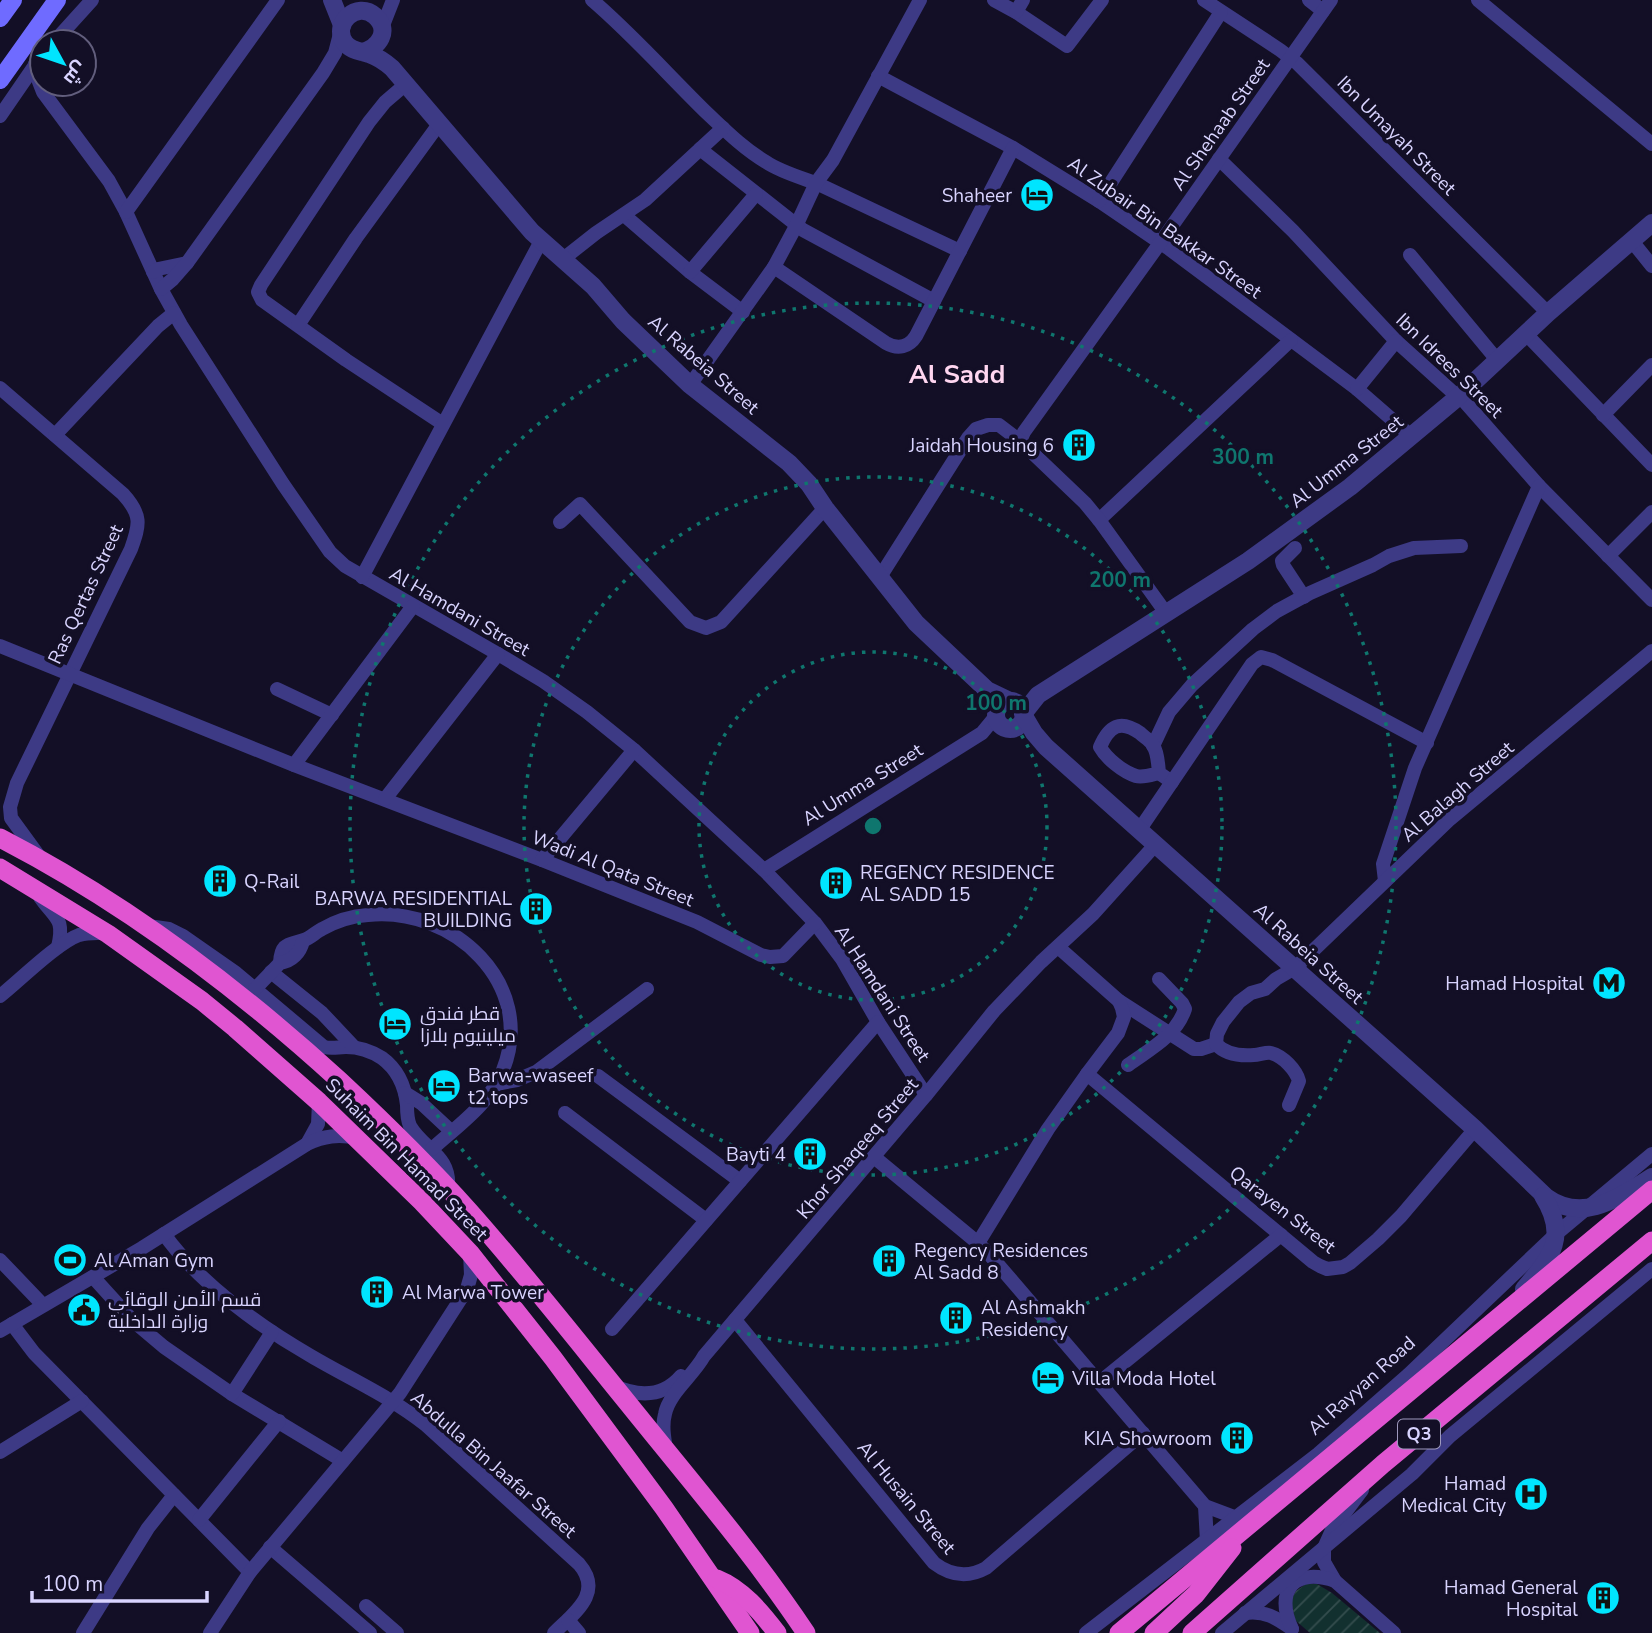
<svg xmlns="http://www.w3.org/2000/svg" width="1652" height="1633" font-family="'Nunito Sans',Cairo,sans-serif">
<defs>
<pattern id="garden-furrows" width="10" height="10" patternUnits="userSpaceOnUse" patternTransform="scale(1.75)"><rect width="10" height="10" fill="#12302f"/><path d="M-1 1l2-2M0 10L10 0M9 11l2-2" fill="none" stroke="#344d4e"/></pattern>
</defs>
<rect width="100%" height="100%" fill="#130f26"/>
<!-- garden -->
<polygon fill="url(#garden-furrows)" points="1306,1584 1317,1584 1332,1593 1380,1633 1310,1633 1295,1620 1291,1600 1296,1591"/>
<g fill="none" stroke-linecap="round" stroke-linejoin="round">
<!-- minor -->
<g stroke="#3d3a85" stroke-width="14">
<path d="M 592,0 C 633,35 669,76 708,114 C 726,131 744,149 766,162 C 781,172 799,177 816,183 L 960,251"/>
<polyline points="994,0 1016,12 1067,46 1102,0"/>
<polyline points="1204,0 1280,50 1297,63 1548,313"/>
<polyline points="1309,0 1323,11"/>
<polyline points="1478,0 1652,144"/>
<polyline points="1016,12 1023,0"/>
<polyline points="382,28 393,0"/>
<polyline points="54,42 92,0"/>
<polyline points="35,64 36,74 43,92 109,181 126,212 161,289 181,325 283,484 330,552 345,566 498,654 543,681 587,712 634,750 764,870 815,923 842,959 878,1022 926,1095"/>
<polyline points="878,76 1013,148 1099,201 1168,248 1357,389 1411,436"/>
<polyline points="406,84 385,102 369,122 261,285 258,292 262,300 346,360 443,424"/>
<polyline points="0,116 42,55"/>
<polyline points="700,149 803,230 934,301"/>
<polyline points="1219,159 1293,231 1396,341 1458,397 1465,402 1539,486 1652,600"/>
<polyline points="1099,201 1221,12"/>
<polyline points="126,212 278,0"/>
<polyline points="624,215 690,272 743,312"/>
<polyline points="1631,240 1652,266"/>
<polyline points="1410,255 1498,361"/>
<polyline points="563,259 596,233 645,200 723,128"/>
<path d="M 774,267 L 886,343 C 898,350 909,347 916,336 L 1013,148"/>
<polyline points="153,272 158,269 187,263"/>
<polyline points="690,272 756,194"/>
<polyline points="161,289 173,279 187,263 323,73 335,53 341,30"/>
<polyline points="298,325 356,238 439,124"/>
<polyline points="1526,334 1652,465"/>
<polyline points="690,385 774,267 796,226 816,183 833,160 920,0"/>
<path d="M 0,388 L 123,494 C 142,515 140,524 131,549 L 17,783 L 10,807 L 11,818 L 38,855"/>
<polyline points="1357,389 1396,341"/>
<polyline points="1603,415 1652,365"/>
<polyline points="55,435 158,326 174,313"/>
<polyline points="1020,441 1024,432 1160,243 1331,0"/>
<polyline points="1099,520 1291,340"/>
<polyline points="560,522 580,504 690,622 706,628 721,622 825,508"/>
<polyline points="1295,548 1282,561 1283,565 1304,597"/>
<polyline points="1608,556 1652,512"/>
<polyline points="362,577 541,241"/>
<polyline points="880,577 968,438 976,429 988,425 999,425 1020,441 1085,503 1099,520 1166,613"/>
<polyline points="0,646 294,765 542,860 697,922 761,955 770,957 783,956 815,923"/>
<polyline points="277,689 332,715"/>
<polyline points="1153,746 1169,712 1192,685 1253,629 1277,611 1310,593 1373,565 1389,556 1414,548 1461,546"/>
<polyline points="294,765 413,606"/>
<path d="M 1159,773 C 1158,764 1158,753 1153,745 C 1150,740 1144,737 1140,733 C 1120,719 1109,726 1100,747 C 1106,758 1123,772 1136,776 C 1143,778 1151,775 1159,773 L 1172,782"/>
<polyline points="385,799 498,654"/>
<polyline points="1140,829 1252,664 1261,657 1272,660 1427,743"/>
<polyline points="542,860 634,750"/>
<polyline points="764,870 982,733 996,716"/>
<polyline points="1385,881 1383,864 1415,768 1539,486"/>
<path d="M 40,897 C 55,919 65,917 58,947"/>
<path d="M 148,926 L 169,929 L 183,936 L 236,973 L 324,1047 C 332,1049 338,1047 346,1047 C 358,1047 371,1051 382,1058 C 397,1069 405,1086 407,1105 C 407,1112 407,1119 410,1126 C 424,1150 451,1155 448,1188"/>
<path d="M 280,963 C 281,942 289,945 304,940 C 310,938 316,932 322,929 C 336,921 352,916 368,915 C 453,906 537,984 503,1070 C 490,1104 457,1126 432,1149"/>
<polyline points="271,972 322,1013 354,1047"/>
<path d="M 255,989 L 280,963 C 292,961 300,953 303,941"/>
<path d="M 0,996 C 19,981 57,943 79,935 C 88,932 98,933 107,933"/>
<polyline points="1119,1001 1194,1049 1201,1049 1216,1044"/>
<path d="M 1128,1065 C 1150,1049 1176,1036 1185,1009 L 1182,1003 L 1159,979"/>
<polyline points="1087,1074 1313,1262 1320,1266 1327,1269 1343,1267 1350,1263 1378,1239 1401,1216 1475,1129"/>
<polyline points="598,1076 740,1181"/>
<polyline points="496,1084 517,1080 536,1072 647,989"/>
<polyline points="405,1093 421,1103 451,1131"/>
<path d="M 1289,1105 L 1299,1081 C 1296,1070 1283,1056 1271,1053 C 1266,1052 1259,1055 1254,1055 C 1241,1056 1225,1054 1216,1044 L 1217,1034 L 1223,1022 L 1239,1002 L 1251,993 L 1265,989 L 1276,979 L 1295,968 L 1450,819 L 1652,651"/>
<polyline points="565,1113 706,1220"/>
<polyline points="307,1144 318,1124 319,1102"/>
<polyline points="874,1157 978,1243 989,1254 1205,1506 1237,1518"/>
<path d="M 164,1234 C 198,1282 260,1327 311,1356 C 350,1379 391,1397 426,1425 L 579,1564 C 604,1593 574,1613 554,1633"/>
<polyline points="978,1243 1048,1129 1087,1074 1118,1033 1124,1017 1122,1008 1119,1001 1058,947"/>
<polyline points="0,1260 43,1305"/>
<polyline points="93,1277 132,1320 164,1347 232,1394 343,1461"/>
<path d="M 735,1320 L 934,1563 C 951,1576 968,1578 986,1568 L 1143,1433"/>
<polyline points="12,1324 34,1353 250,1572"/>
<polyline points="612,1329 878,1022"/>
<path d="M 0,1331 L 142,1248 L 307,1144 C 324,1136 338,1134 357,1138"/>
<polyline points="1100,1382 1281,1235"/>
<path d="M 614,1386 C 639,1397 663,1397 681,1376"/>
<polyline points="232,1394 272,1332"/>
<path d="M 666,1449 C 664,1437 662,1425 665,1414 C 669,1393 693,1376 704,1356 L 926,1095 L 994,1011 L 1041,962 L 1093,914 L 1156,844"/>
<polyline points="0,1452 82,1401"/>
<polyline points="1362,1490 1332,1530 1324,1548 1324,1562 1335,1581 1394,1633"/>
<polyline points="1205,1506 1207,1541"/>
<polyline points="199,1520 279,1421"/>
<polyline points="270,1547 370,1633"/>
<polyline points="366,1606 397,1633"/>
<path d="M 1245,1613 C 1264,1610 1277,1618 1292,1629"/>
<polyline points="568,1620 579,1633"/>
<path d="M 1292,1629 C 1274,1590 1295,1567 1335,1581"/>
<polyline points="83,1633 148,1528 174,1495"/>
<polyline points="210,1633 250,1572 400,1393 467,1289 471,1275 470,1253"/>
<polyline points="1086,1633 1318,1454 1408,1375 1556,1234 1652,1154"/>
<polyline points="1222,1633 1412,1474 1450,1436 1652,1269"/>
</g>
<!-- tertiary -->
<g stroke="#3d3a85" stroke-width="18">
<polyline points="332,0 342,25"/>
<path d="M 362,52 C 379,48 391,30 375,16 C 357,0 331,24 345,43 C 351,51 361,51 369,54 C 378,57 385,62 392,68 L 532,232 L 593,286 L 623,321 L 690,385 L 789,463 L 809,484 L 825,508 L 916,623 L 987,690 L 1010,701"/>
<circle cx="1010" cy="715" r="14"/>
<polyline points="1023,714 1038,695 1248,561 1350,487 1458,397 1548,313 1652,223"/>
<path d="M 1024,716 L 1034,733 L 1046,747 L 1475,1129 L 1546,1197 C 1583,1224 1619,1197 1652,1177"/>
<path d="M 1524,1289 C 1551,1257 1569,1237 1543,1196"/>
</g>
<!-- secondary -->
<g stroke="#6f6bff" stroke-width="18">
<polyline points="0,18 13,0"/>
<polyline points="0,80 57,0"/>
</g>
<!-- trunk -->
<g stroke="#e055d1" stroke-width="19">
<path d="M 0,838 C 124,902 237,987 340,1081 C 385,1123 429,1166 469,1211 C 524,1273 575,1338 627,1402 C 688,1478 752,1552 806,1633"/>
<polyline points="0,868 108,934 202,1001 235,1028 319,1102 422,1202 470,1253 553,1358 664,1508 750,1633"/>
<path d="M 717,1579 C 742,1589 761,1612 777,1633"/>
<polyline points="1119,1633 1652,1190"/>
<polyline points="1154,1633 1196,1594 1232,1548"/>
<polyline points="1192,1633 1383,1464 1652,1241"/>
</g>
</g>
<!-- distance rings -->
<g fill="none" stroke="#0f766e" stroke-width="3.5" stroke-dasharray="3.5 7">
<circle cx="873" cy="826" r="174"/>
<circle cx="873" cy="826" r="349"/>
<circle cx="873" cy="826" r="523"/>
</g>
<!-- icons -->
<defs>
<g id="hotel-disc" transform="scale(1.75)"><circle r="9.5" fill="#00e5ff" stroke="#130f26"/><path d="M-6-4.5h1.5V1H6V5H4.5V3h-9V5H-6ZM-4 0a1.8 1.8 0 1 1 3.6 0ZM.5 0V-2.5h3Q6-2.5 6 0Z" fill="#111"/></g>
<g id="building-disc" transform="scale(1.75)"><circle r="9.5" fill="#00e5ff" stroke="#130f26"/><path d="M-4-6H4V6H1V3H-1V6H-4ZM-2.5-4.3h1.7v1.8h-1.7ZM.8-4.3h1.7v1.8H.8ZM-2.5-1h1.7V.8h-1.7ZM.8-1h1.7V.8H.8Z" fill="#111"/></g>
<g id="metro-disc" transform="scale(1.75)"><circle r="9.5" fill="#00e5ff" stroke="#130f26"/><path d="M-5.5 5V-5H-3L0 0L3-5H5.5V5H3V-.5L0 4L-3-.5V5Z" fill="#111"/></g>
<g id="stadium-disc" transform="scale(1.75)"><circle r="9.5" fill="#00e5ff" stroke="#130f26"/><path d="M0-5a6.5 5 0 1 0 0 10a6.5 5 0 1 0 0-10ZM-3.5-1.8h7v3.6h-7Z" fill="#111"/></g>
<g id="civic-disc" transform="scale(1.75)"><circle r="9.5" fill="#00e5ff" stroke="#130f26"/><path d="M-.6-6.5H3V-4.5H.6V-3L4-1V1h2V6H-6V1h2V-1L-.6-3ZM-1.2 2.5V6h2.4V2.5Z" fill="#111"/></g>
<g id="hospital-disc" transform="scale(1.75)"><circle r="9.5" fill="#00e5ff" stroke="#130f26"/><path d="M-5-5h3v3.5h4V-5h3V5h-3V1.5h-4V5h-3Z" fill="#111"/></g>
</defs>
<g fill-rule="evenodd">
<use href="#hotel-disc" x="1037" y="195"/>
<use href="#building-disc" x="1079" y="445"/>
<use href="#building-disc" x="220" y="881"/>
<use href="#building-disc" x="836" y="883"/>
<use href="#building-disc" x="536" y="909"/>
<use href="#metro-disc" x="1609" y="983"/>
<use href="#hotel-disc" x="395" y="1024"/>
<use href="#hotel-disc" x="444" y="1086"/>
<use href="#building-disc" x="810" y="1154"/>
<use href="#stadium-disc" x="70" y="1260"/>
<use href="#building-disc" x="889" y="1261"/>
<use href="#building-disc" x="377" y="1292"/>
<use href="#civic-disc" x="84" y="1310"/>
<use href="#building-disc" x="956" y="1318"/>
<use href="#hotel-disc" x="1048" y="1378"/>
<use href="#building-disc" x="1237" y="1438"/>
<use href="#hospital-disc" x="1531" y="1494"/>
<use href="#building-disc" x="1603" y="1598"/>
</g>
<g text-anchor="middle" stroke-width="7" stroke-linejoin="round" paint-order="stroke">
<!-- shield labels -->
<rect fill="#130f26" stroke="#9e99be" stroke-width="2" x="1398" y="1419.5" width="42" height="29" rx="5"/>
<g font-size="18" font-weight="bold" fill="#d9d4ff">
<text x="1419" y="1440">Q3</text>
</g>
<!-- street labels -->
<g font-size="19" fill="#d9d4ff" stroke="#130f26">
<text transform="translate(1220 124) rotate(-55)" y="7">Al Shehaab Street</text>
<text transform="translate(1397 135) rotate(45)" y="7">Ibn Umayah Street</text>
<text transform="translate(1165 227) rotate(35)" y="7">Al Zubair Bin Bakkar Street</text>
<text transform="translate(704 364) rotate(41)" y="7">Al Rabeia Street</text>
<text transform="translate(1450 365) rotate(44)" y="7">Ibn Idrees Street</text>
<text transform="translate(1346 461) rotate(-38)" y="7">Al Umma Street</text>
<text transform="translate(85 594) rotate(-65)" y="7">Ras Qertas Street</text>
<text transform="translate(460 611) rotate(30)" y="7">Al Hamdani Street</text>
<text transform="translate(862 784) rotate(-32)" y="7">Al Umma Street</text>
<text transform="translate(1457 791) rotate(-41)" y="7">Al Balagh Street</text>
<text transform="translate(613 868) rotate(22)" y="7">Wadi Al Qata Street</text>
<text transform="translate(1309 953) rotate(42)" y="7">Al Rabeia Street</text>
<text transform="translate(883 993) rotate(57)" y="7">Al Hamdani Street</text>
<text transform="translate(857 1148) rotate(-50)" y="7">Khor Shaqeeq Street</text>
<text transform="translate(407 1159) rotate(45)" y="7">Suhaim Bin Hamad Street</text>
<text transform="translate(1283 1209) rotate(38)" y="7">Qarayen Street</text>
<text transform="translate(1361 1385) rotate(-42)" y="7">Al Rayyan Road</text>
<text transform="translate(494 1464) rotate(41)" y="7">Abdulla Bin Jaafar Street</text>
<text transform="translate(907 1497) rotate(50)" y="7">Al Husain Street</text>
</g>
<!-- poi labels -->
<g font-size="19" fill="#d9d4ff" stroke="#130f26" text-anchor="start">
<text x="1012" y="202" text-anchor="end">Shaheer</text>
<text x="1054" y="452" text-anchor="end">Jaidah Housing 6</text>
<text x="860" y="879">REGENCY RESIDENCE<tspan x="860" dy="22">AL SADD 15</tspan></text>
<text x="244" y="888">Q-Rail</text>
<text x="512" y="905" text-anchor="end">BARWA RESIDENTIAL<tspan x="512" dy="22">BUILDING</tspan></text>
<text x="1584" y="990" text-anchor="end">Hamad Hospital</text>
<text x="420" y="1020">قطر فندق<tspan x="420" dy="22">ميلينيوم بلازا</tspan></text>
<text x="468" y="1082">Barwa-waseef<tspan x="468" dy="22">t2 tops</tspan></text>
<text x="786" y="1161" text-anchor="end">Bayti 4</text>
<text x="914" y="1257">Regency Residences<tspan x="914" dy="22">Al Sadd 8</tspan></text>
<text x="94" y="1267">Al Aman Gym</text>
<text x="402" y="1299">Al Marwa Tower</text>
<text x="108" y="1306">قسم الأمن الوقائي<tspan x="108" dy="22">وزارة الداخلية</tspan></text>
<text x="981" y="1314">Al Ashmakh<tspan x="981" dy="22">Residency</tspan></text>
<text x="1072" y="1385">Villa Moda Hotel</text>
<text x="1212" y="1445" text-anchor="end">KIA Showroom</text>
<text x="1506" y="1490" text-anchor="end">Hamad<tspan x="1506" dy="22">Medical City</tspan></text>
<text x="1578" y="1594" text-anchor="end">Hamad General<tspan x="1578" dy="22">Hospital</tspan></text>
</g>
<!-- district labels -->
<g font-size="26" font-weight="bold" fill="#ffd6f0" stroke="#130f26">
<text x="957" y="383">Al Sadd</text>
</g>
</g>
<circle cx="873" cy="826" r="10" fill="#0f766e" stroke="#130f26" stroke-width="3.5"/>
<g font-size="21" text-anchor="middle" font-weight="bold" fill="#0f766e" stroke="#130f26" stroke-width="7" stroke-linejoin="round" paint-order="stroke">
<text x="1243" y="464">300 m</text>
<text x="1120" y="587">200 m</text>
<text x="996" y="710">100 m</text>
</g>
<!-- north arrow -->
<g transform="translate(63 63) rotate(130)"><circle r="33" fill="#130f26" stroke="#625e7d" stroke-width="2"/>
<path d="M0-5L12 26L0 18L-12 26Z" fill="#00e5ff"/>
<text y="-10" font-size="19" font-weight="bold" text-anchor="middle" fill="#d9d4ff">ش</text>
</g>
<!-- scale -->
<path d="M32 1591v10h175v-10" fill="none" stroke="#d9d4ff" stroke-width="3.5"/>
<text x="42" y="1591" font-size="21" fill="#d9d4ff" stroke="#130f26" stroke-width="5" paint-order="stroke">100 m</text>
</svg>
